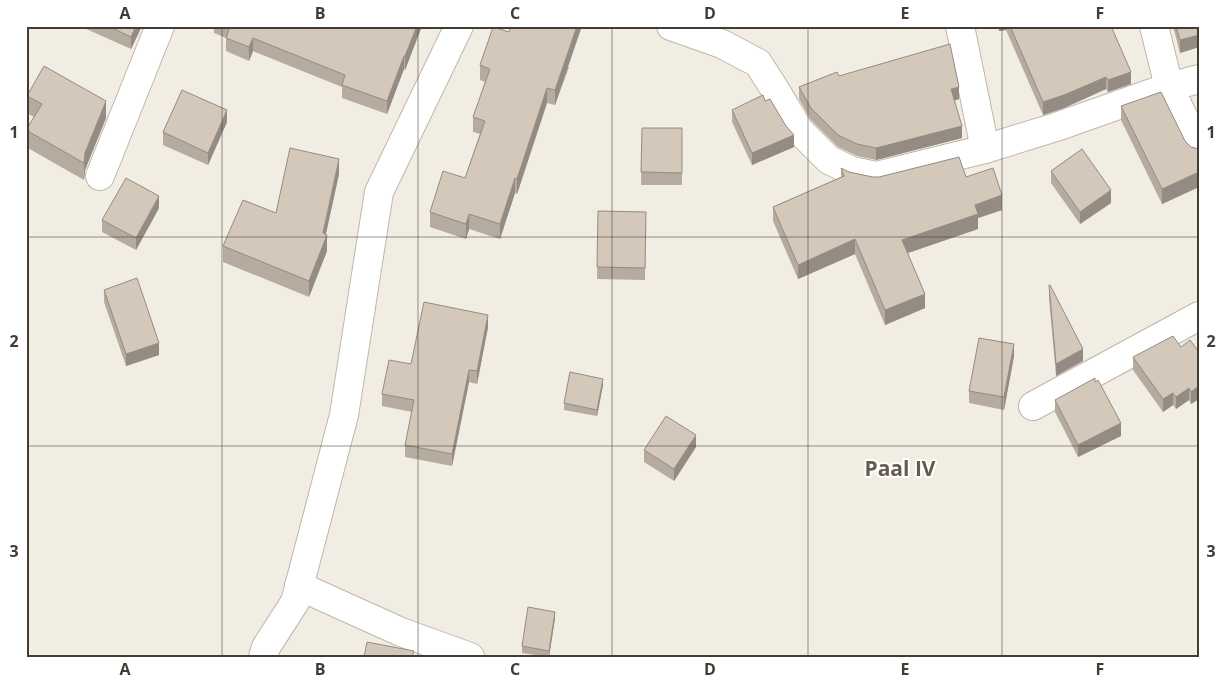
<svg xmlns="http://www.w3.org/2000/svg" width="1225" height="683" font-family="'Open Sans',sans-serif">
<rect width="100%" height="100%" fill="#f1ede3"/>
<g fill="none" stroke-linecap="round" stroke-linejoin="round">
<!-- minor casing -->
<g stroke="#bfb7a9" stroke-width="30">
<g id="minor">
<polyline points="671,26 722,44 758,63 774,88 799,130 829,160 852,171 876,176 985,149 1056,127 1169,87 1199,79"/>
<polyline points="960,26 985,149"/>
<polyline points="1154,26 1169,87 1199,149"/>
<polyline points="100,176 160,26"/>
<polyline points="1033,406 1199,316"/>
<polyline points="299,586 401,632 470,657"/>
<polyline points="263,657 266,647 295,602 344,415 379,192 459,26"/>
</g>
</g>
<!-- minor -->
<use href="#minor" stroke="#fff" stroke-width="28"/>
</g>
<!-- wall -->
<g fill="#b5ac9f">
<polygon points="84,26 142,26 131,49 84,28"/>
<polygon points="214,26 422,26 405,70 404,69 387,114 342,98 342,87 253,51 249,61 226,51 226,38 214,33"/>
<polygon points="998,26 1111,26 1131,84 1108,92 1106,89 1064,108 1043,115 1006,30 999,31"/>
<polygon points="1173,26 1199,26 1199,47 1180,53"/>
<polygon points="480,65 569,67 555,105 547,103 517,194 515,193 500,239 469,229 466,239 430,227 430,212 465,178 480,134 473,132 473,117 485,82 480,80"/>
<polygon points="839,76 959,99 954,100 962,138 876,160 857,156 838,147 811,120 799,99 799,87"/>
<polygon points="27,96 106,118 85,170 84,180 26,147 26,130 34,117 27,113"/>
<polygon points="765,101 794,147 752,165 732,122 732,110"/>
<polygon points="1121,106 1185,141 1191,147 1199,149 1199,187 1162,204 1121,120"/>
<polygon points="227,122 208,165 163,145 163,132"/>
<polygon points="642,128 682,128 682,185 641,185"/>
<polygon points="841,168 849,172 873,177 966,177 1002,210 978,218 978,229 908,253 925,308 885,325 855,254 798,279 773,221 773,207 841,177"/>
<polygon points="1051,171 1111,203 1080,224 1051,183"/>
<polygon points="339,174 326,234 327,251 309,297 223,262 223,246"/>
<polygon points="159,208 136,250 102,232 102,220"/>
<polygon points="598,211 646,212 645,280 597,279"/>
<polygon points="1049,285 1083,361 1056,376 1049,298"/>
<polygon points="104,290 159,355 126,366 104,302"/>
<polygon points="488,327 477,384 469,382 452,466 405,457 405,445 412,412 382,406 382,394 411,364"/>
<polygon points="1181,347 1199,352 1199,399 1191,404 1189,400 1176,409 1173,405 1163,412 1133,370 1133,357"/>
<polygon points="1014,356 1004,410 969,403 969,391"/>
<polygon points="1095,382 1121,436 1078,457 1055,412 1055,400"/>
<polygon points="603,385 597,416 564,410 564,403"/>
<polygon points="696,447 674,481 644,462 644,450"/>
<polygon points="555,618 549,657 522,653 522,646"/>
</g>
<!-- shaded-wall -->
<g fill="#948c82">
<polygon points="136,26 142,26 131,49 131,37"/>
<polygon points="417,26 422,26 405,70 405,56"/>
<polygon points="577,26 582,26 555,105 555,90"/>
<polygon points="999,26 1006,26 1006,30 999,31"/>
<polygon points="1199,35 1199,47 1180,53 1180,40"/>
<polygon points="253,38 253,51 249,61 249,47"/>
<polygon points="404,56 404,69 387,114 387,101"/>
<polygon points="1131,72 1131,84 1108,92 1108,80"/>
<polygon points="1106,77 1106,89 1064,108 1043,115 1043,102"/>
<polygon points="959,87 959,99 951,102 951,89"/>
<polygon points="547,88 547,103 517,194 517,179"/>
<polygon points="106,101 106,118 85,170 84,180 84,163 85,153"/>
<polygon points="227,110 227,122 208,165 208,153"/>
<polygon points="962,126 962,138 876,160 876,148"/>
<polygon points="794,135 794,147 752,165 752,153"/>
<polygon points="339,159 339,174 324,242 327,235 327,251 309,297 309,281 323,233"/>
<polygon points="1199,172 1199,187 1162,204 1162,189"/>
<polygon points="515,178 515,193 500,239 500,224"/>
<polygon points="1111,190 1111,203 1080,224 1080,212"/>
<polygon points="1002,195 1002,210 978,218 978,229 902,255 902,240 975,205"/>
<polygon points="159,196 159,208 136,250 136,238"/>
<polygon points="469,214 469,229 466,239 466,224"/>
<polygon points="855,239 855,254 798,279 798,265"/>
<polygon points="925,294 925,308 885,325 885,310"/>
<polygon points="488,315 488,327 477,384 477,371"/>
<polygon points="159,343 159,355 126,366 126,354"/>
<polygon points="1014,344 1014,356 1004,410 1004,397"/>
<polygon points="1083,349 1083,361 1056,376 1056,364"/>
<polygon points="469,370 469,382 452,466 452,454"/>
<polygon points="603,379 603,385 597,416 597,410"/>
<polygon points="1199,386 1199,399 1191,404 1191,392"/>
<polygon points="1189,388 1189,400 1176,409 1176,397"/>
<polygon points="1173,393 1173,405 1163,412 1163,399"/>
<polygon points="1121,423 1121,436 1078,457 1078,445"/>
<polygon points="696,435 696,447 674,481 674,469"/>
<polygon points="555,612 555,618 549,657 549,651"/>
</g>
<!-- building -->
<g fill="#d3c8b9" stroke="#948c82">
<polygon points="108,26 136,26 131,37"/>
<polygon points="229,26 417,26 405,56 404,56 387,101 342,85 345,75 253,38 249,47 226,38 230,27"/>
<polygon points="511,26 577,26 555,90 547,88 517,179 515,178 500,224 469,214 466,224 430,212 443,171 465,178 485,121 473,117 490,69 480,65 493,27 509,32"/>
<polygon points="1010,26 1111,26 1131,72 1108,80 1106,77 1064,95 1043,102"/>
<polygon points="1176,26 1199,26 1199,35 1180,40"/>
<polygon points="950,44 959,87 951,89 962,126 876,148 857,144 838,135 811,108 799,87 837,72 839,76"/>
<polygon points="44,66 106,101 85,153 84,163 26,130 42,104 27,96"/>
<polygon points="182,90 227,110 208,153 163,132"/>
<polygon points="1161,92 1185,141 1191,147 1199,149 1199,172 1162,189 1121,106"/>
<polygon points="763,95 765,101 770,99 786,126 794,135 752,153 732,110"/>
<polygon points="642,128 682,128 682,173 641,172"/>
<polygon points="290,148 339,159 323,233 327,235 309,281 223,246 243,200 276,213"/>
<polygon points="1082,149 1111,190 1080,212 1051,171"/>
<polygon points="959,157 966,177 993,168 1002,195 975,205 978,214 902,240 925,294 885,310 855,239 798,265 773,207 844,176 841,168 849,172 873,177 879,177"/>
<polygon points="126,178 159,196 136,238 102,220"/>
<polygon points="598,211 646,212 645,268 597,267"/>
<polygon points="137,278 159,343 126,354 104,290"/>
<polygon points="1049,285 1050,285 1083,349 1056,364"/>
<polygon points="424,302 488,315 477,371 469,370 452,454 405,445 414,400 382,394 389,360 411,364"/>
<polygon points="1173,336 1181,347 1190,340 1199,352 1199,386 1191,392 1189,388 1176,397 1173,393 1163,399 1133,357"/>
<polygon points="979,338 1014,344 1004,397 969,391"/>
<polygon points="570,372 603,379 597,410 564,403"/>
<polygon points="1095,378 1095,382 1098,380 1121,423 1078,445 1055,400"/>
<polygon points="666,416 696,435 674,469 644,450"/>
<polygon points="528,607 555,612 549,651 522,646"/>
<polygon points="367,642 414,651 412,657 364,657"/>
</g>
<!-- grid -->
<path fill="none" stroke="#433c34" stroke-width="1" stroke-opacity="0.55" d="M 222,26 L 222,657M 418,26 L 418,657M 612,26 L 612,657M 808,26 L 808,657M 1002,26 L 1002,657M 26,237 L 1199,237M 26,446 L 1199,446"/>
<g text-anchor="middle" stroke-width="4" stroke-linejoin="round" paint-order="stroke">
<!-- district labels -->
<g font-size="21" font-weight="bold" fill="#665a4b" stroke="#fff">
<text x="900" y="476">Paal IV</text>
</g>
</g>
<!-- border -->
<rect width="1225" height="683" fill="none" stroke="#ffffff" stroke-width="55"/>
<rect x="28" y="28" width="1170" height="628" fill="none" stroke="#433c34" stroke-width="2"/>
<g font-size="16" text-anchor="middle" font-weight="bold" fill="#433c34">
<text x="125" y="19">A</text>
<text x="320" y="19">B</text>
<text x="515" y="19">C</text>
<text x="710" y="19">D</text>
<text x="905" y="19">E</text>
<text x="1100" y="19">F</text>
<text x="14" y="138">1</text>
<text x="1211" y="138">1</text>
<text x="14" y="347">2</text>
<text x="1211" y="347">2</text>
<text x="14" y="557">3</text>
<text x="1211" y="557">3</text>
<text x="125" y="675">A</text>
<text x="320" y="675">B</text>
<text x="515" y="675">C</text>
<text x="710" y="675">D</text>
<text x="905" y="675">E</text>
<text x="1100" y="675">F</text>
</g>
</svg>
